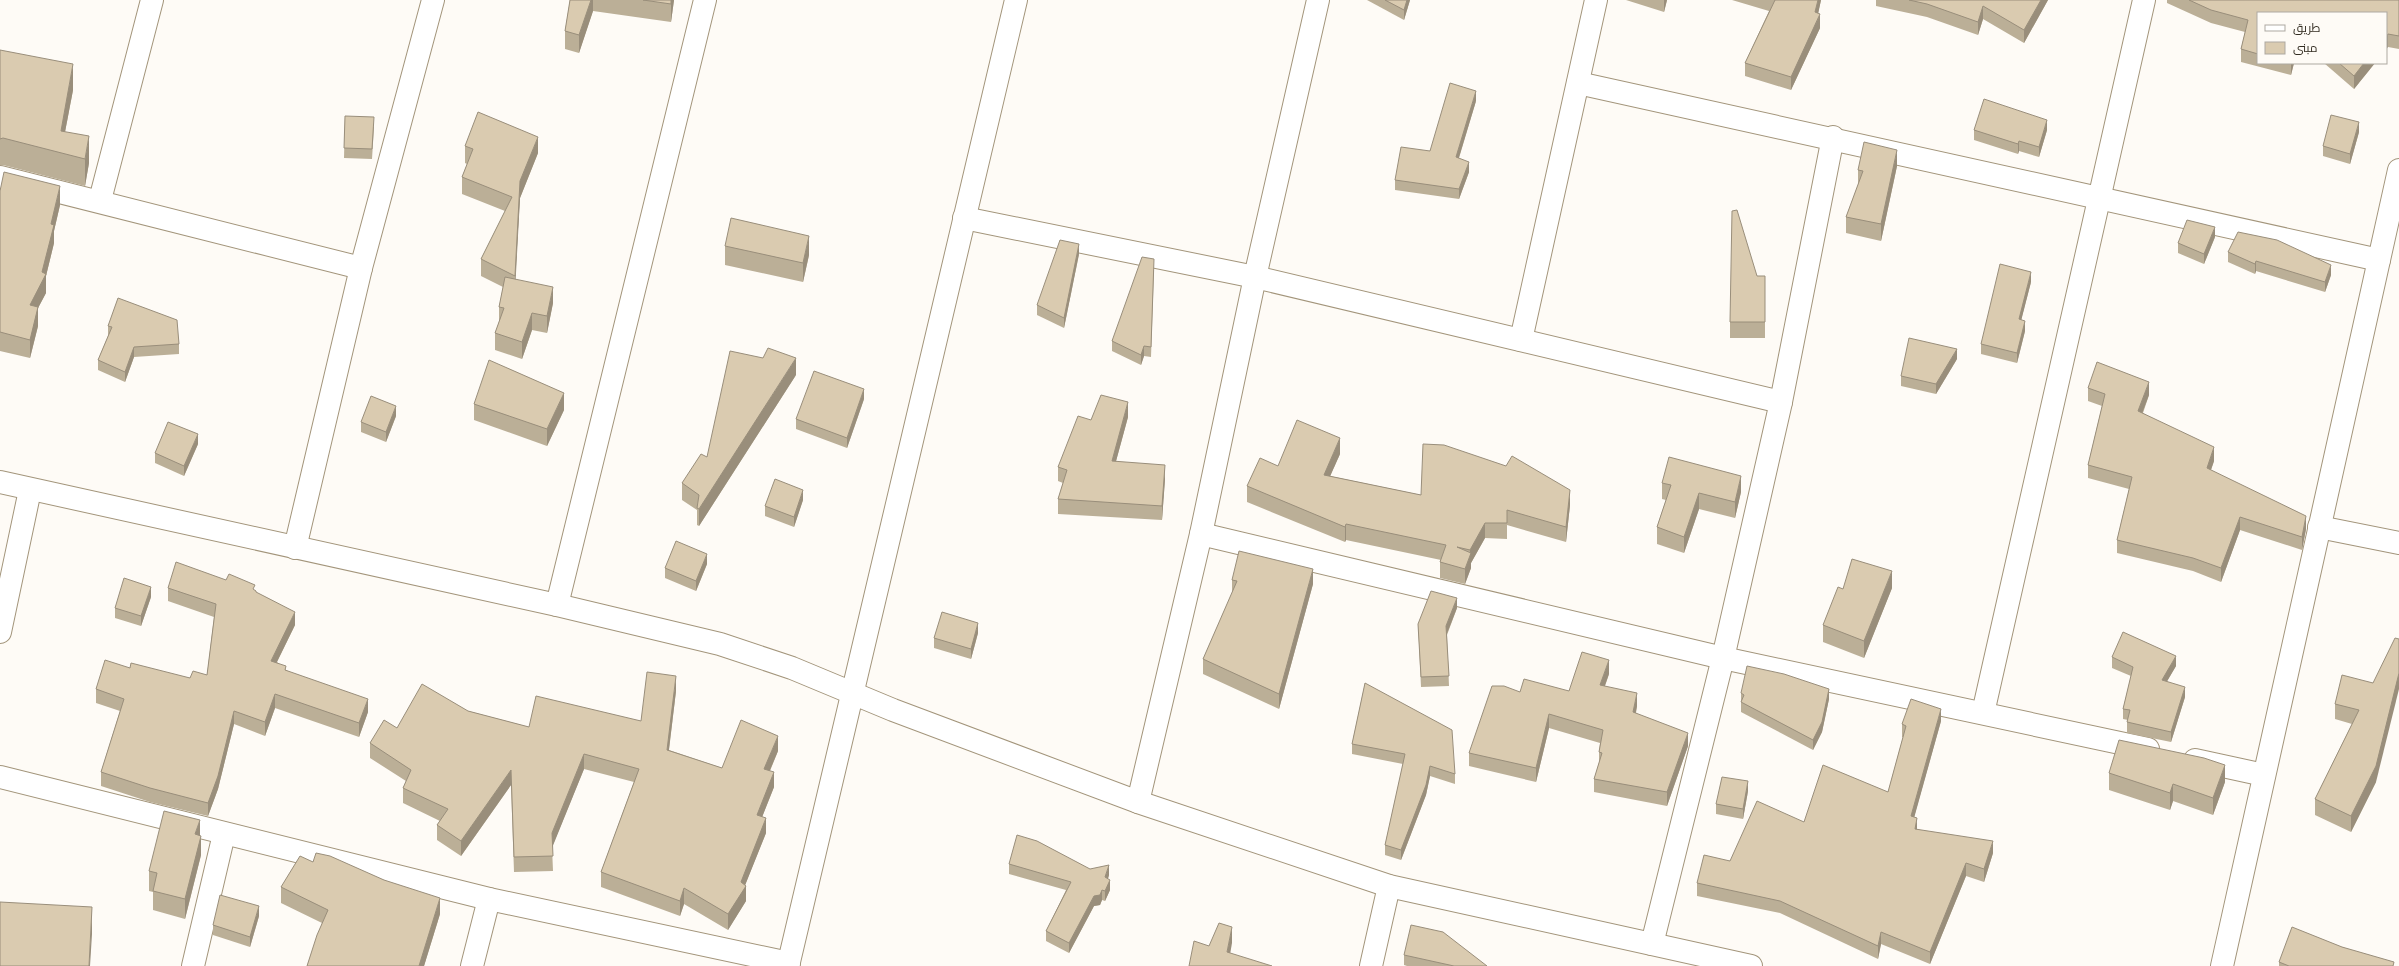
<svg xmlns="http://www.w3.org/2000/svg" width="2399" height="966" font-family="Jost,Cairo,sans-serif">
<rect width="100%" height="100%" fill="#fefbf6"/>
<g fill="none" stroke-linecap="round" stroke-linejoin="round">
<!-- minor casing -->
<g stroke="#a3957b" stroke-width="24">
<g id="minor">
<polyline points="1578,83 2379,260"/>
<polyline points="0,177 361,268"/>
<polyline points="100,200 152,0"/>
<polyline points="964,218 1255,277 1781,402"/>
<polyline points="1521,340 1596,0"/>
<polyline points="0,482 557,605 720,644 792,668 893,710 1138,802 1389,886 1751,966"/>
<polyline points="2319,527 2399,543"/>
<polyline points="1201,534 1723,658 2148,749"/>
<polyline points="295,548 361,268 433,0"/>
<polyline points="557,605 705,0"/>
<polyline points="0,632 30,490"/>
<polyline points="1983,713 2144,0"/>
<polyline points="2195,760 2264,775"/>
<polyline points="0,777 489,899 789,963"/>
<polyline points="1138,802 1201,534 1255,277 1318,0"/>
<polyline points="1652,944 1723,658 1781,402 1833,137"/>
<polyline points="193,966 224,834"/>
<polyline points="472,966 489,899"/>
<polyline points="788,966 1016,0"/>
<polyline points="1371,966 1389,886"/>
<polyline points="2222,966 2399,170"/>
</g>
</g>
<!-- minor -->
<use href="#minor" stroke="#fff" stroke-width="22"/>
</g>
<!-- wall -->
<g fill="#bbaf97">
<polygon points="570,0 674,0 671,22 593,11 579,53 565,49 565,31"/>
<polygon points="1367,0 1410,0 1404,20"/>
<polygon points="1626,0 1667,0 1664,12"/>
<polygon points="1732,0 1821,0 1818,13 1820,28 1791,90 1745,76 1745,63 1769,11"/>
<polygon points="1876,0 2048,0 2024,43 1983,19 1978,35 1927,17 1876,6"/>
<polygon points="2167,0 2399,0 2399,49 2388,47 2258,13 2258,63 2294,63 2291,75 2241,62 2241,49 2245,32 2211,23 2167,3"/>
<polygon points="0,50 73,90 65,132 89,163 85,186 3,165 0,165"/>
<polygon points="2324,63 2375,63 2354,89"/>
<polygon points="1476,101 1459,158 1469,172 1459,199 1395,190 1395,180 1430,151"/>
<polygon points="345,116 374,127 372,159 344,158"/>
<polygon points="1974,130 2047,130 2039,157 2019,151 2018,154 1974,140"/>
<polygon points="2359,132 2350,164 2323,156 2323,146"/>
<polygon points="465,146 538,153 520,198 515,279 553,303 547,333 532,330 522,359 495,350 495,333 499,322 499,307 503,287 481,276 481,259 505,211 462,194 462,177 467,164 465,163"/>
<polygon points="1897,166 1881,241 1846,233 1846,217 1858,185 1858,170"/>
<polygon points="0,191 60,205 54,231 54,243 46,276 46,293 38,308 38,326 30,358 0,351"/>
<polygon points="2215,237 2204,264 2178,253 2178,243"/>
<polygon points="725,246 809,255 803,282 725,265"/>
<polygon points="2228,252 2331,275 2325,292 2256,271 2255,274 2228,262"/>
<polygon points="1079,254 1064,328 1037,315 1037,305"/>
<polygon points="1154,269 1151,357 1144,356 1141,365 1112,351 1112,341"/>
<polygon points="1757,276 1765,276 1765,338 1730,338 1730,322"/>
<polygon points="2031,282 2021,320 2025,331 2017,363 1981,354 1981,344"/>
<polygon points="108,326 179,344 179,354 134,357 125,382 98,370 98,360 108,336"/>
<polygon points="1957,359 1936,394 1901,386 1901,376"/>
<polygon points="796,375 699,526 697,525 697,510 682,500 682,483 707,457"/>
<polygon points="2088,388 2149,395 2143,413 2214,461 2211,470 2306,529 2302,550 2240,530 2221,582 2193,571 2117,553 2117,540 2129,489 2088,478 2088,465 2102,406 2088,401"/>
<polygon points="864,399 847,448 796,429 796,419"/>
<polygon points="474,404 564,410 547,446 474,420"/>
<polygon points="396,416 386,442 361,432 361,422"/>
<polygon points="1128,417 1116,461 1165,479 1162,520 1058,514 1058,499 1063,483 1058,481 1058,467 1091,420"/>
<polygon points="198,444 184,476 155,463 155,453"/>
<polygon points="1340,454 1330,476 1421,495 1570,505 1566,542 1507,525 1507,539 1485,538 1471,563 1471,568 1465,584 1440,578 1440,562 1441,560 1346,540 1345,542 1247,502 1247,486 1278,466"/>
<polygon points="1662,483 1741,492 1735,518 1699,509 1684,553 1657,544 1657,527 1666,500 1662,499"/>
<polygon points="803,500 794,527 765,516 765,506"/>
<polygon points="707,564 696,591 665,578 665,568"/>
<polygon points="1232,580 1313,584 1279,709 1203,674 1203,659 1232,594"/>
<polygon points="168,588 255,590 256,593 295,625 277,662 286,670 368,712 359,737 275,708 265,736 234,724 218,789 208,816 150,802 101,786 101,772 120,711 96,703 96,689 130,668 190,678 207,675 214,617 168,601"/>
<polygon points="1892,588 1864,658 1823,642 1823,625 1843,589"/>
<polygon points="151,597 141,626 115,618 115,608"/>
<polygon points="1457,608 1447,635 1449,686 1421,687 1418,624"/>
<polygon points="978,633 971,659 934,648 934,638"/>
<polygon points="2112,657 2176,666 2167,681 2185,697 2171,742 2127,733 2127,722 2128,720 2123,719 2123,709 2131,676 2112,668"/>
<polygon points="1609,674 1605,686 1637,706 1636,713 1688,746 1667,806 1594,792 1594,779 1599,763 1599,752 1600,743 1549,728 1536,782 1469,766 1469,753 1569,691"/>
<polygon points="1365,683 1455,774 1455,784 1430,776 1426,795 1401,860 1385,855 1385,845 1403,764 1352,754 1352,744"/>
<polygon points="2373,683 2376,782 2351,832 2315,815 2315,799 2352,724 2335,719 2335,704"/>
<polygon points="676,691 669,750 722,768 778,751 770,771 774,787 762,817 766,833 745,885 746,901 728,930 684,904 680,916 601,887 601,872 634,782 584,769 552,847 553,871 514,872 511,785 461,856 437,840 437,825 440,821 403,803 403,788 406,781 370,758 370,743 397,728 468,711 529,727 641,721"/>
<polygon points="1741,693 1829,699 1822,732 1813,750 1741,712"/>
<polygon points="1941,721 1914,817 1917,829 1993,853 1984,882 1966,876 1930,964 1881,944 1878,959 1780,913 1697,896 1697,883 1730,861 1804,822 1888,792 1903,737 1902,737 1902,724"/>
<polygon points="2109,773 2225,782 2213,815 2173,801 2170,810 2109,790"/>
<polygon points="1748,791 1743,819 1716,814 1716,804"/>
<polygon points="200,835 201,855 185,919 153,910 153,892 149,891 149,871"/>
<polygon points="313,862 384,880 440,914 424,966 307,966 322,923 281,903 281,887"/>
<polygon points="1009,864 1090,869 1109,875 1108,879 1110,890 1105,901 1102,900 1100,905 1094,906 1069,953 1046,941 1046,931 1066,890 1009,874"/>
<polygon points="259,916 250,947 213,935 213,925"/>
<polygon points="2342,947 2394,966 2279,966 2279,962"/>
<polygon points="1404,955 1487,966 1407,966 1404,965"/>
</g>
<!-- shaded-wall -->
<g fill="#998e7b">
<polygon points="591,0 593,0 593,11 579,53 579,35"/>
<polygon points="671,0 674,0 671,22"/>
<polygon points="1407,0 1410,0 1404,20 1404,10"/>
<polygon points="1664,0 1667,0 1664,12"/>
<polygon points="1818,0 1821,0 1816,24 1820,14 1820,28 1791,90 1791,77 1815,12"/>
<polygon points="2041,0 2048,0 2024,43 2024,30"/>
<polygon points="1983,6 1983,19 1978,35 1978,22"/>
<polygon points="2388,34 2388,47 2386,50 2386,37"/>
<polygon points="2291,63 2294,63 2291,75"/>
<polygon points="2364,63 2375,63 2354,89 2354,76"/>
<polygon points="73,64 73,90 61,153 61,131"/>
<polygon points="1476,91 1476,101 1456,167 1456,157"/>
<polygon points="2047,120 2047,130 2039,157 2039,147"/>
<polygon points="2359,122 2359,132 2350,164 2350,154"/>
<polygon points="89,136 89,163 85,186 85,159"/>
<polygon points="538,137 538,153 520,198 515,292 515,276 520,181"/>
<polygon points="2019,141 2019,151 2018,154 2018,144"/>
<polygon points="1897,150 1897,166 1881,241 1881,224"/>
<polygon points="1469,162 1469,172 1459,199 1459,189"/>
<polygon points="60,186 60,205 54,231 54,243 46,276 46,293 38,308 38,326 30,358 30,305 51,224"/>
<polygon points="2215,227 2215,237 2204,264 2204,254"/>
<polygon points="809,236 809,255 803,282 803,263"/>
<polygon points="1079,244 1079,254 1064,328 1064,318"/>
<polygon points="2256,261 2256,271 2255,274 2255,264"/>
<polygon points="2331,265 2331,275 2325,292 2325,282"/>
<polygon points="2031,272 2031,282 2019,329 2019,319"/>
<polygon points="553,287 553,303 547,333 547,316"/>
<polygon points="532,313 532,330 522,359 522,342"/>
<polygon points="2025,321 2025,331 2017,363 2017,353"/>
<polygon points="1144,346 1144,356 1141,365 1141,355"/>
<polygon points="134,347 134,357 125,382 125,372"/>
<polygon points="1957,349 1957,359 1936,394 1936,384"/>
<polygon points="796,358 796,375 699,526 699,509"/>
<polygon points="2149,382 2149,395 2138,424 2138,411"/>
<polygon points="864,389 864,399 847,448 847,438"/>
<polygon points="564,393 564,410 547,446 547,429"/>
<polygon points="1128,402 1128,417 1112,476 1112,461"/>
<polygon points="396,406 396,416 386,442 386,432"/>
<polygon points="198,434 198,444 184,476 184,466"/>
<polygon points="1340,438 1340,454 1324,490 1324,475"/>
<polygon points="2214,447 2214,461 2207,481 2207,468"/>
<polygon points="1165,465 1165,479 1162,520 1162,506"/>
<polygon points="1741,476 1741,492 1735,518 1735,502"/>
<polygon points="803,490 803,500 794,527 794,517"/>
<polygon points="1570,490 1570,505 1566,542 1566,527"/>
<polygon points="1699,493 1699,509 1684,553 1684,537"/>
<polygon points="2306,516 2306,529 2302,550 2302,537"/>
<polygon points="2240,517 2240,530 2221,582 2221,568"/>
<polygon points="1485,523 1485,538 1471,563 1471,568 1465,584 1465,569 1470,556 1470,550"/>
<polygon points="1346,524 1346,540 1345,542 1345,527"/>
<polygon points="707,554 707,564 696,591 696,581"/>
<polygon points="1313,569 1313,584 1279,709 1279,694"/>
<polygon points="1892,571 1892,588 1864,658 1864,641"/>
<polygon points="151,587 151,597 141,626 141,616"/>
<polygon points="1457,598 1457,608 1446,636 1446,626"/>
<polygon points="295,612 295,625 271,674 271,661"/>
<polygon points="978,623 978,633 971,659 971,649"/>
<polygon points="2176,656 2176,666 2162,690 2162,680"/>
<polygon points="1609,660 1609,674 1600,699 1600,685"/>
<polygon points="2399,673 2399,689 2376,782 2351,832 2351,816"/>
<polygon points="676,676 676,691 667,765 667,750"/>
<polygon points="2185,687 2185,697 2171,742 2171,732"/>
<polygon points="1829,689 1829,699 1822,732 1813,750 1813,740"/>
<polygon points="1637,693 1637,706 1633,726 1633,712"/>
<polygon points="275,694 275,708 265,736 265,722"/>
<polygon points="368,699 368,712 359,737 359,723"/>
<polygon points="1941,709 1941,721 1911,829 1911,816"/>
<polygon points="234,711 234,724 218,789 208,816 208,803"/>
<polygon points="1549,714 1549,728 1536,782 1536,768"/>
<polygon points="1688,733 1688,746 1667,806 1667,792"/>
<polygon points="778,736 778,751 764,784 764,769"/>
<polygon points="584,754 584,769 552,848 552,833"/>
<polygon points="2225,765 2225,782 2213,815 2213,798"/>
<polygon points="1430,766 1430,776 1426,795 1401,860 1401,850"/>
<polygon points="511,770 511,785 461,856 461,841"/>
<polygon points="774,772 774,787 757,830 757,815"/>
<polygon points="1748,781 1748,791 1743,819 1743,809"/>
<polygon points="2173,784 2173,801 2170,810 2170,793"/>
<polygon points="766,818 766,833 744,888 746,886 746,901 728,930 728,914"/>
<polygon points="1917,818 1917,830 1915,829"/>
<polygon points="200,820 200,840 201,836 201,855 185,919 185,899 195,834"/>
<polygon points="1993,841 1993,853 1984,882 1984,869"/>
<polygon points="1966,863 1966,876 1930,964 1930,952"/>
<polygon points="1109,865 1109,875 1105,887 1105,877"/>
<polygon points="1110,880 1110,890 1105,901 1105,891"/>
<polygon points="684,888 684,904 680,916 680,901"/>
<polygon points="1102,890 1102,900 1100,905 1094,906 1069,953 1069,943 1094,896"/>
<polygon points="440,898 440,914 424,966 419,966"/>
<polygon points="259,906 259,916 250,947 250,937"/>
<polygon points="92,907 92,934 90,966 89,966"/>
<polygon points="1232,927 1232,943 1228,966 1227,952"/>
<polygon points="1881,932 1881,944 1878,959 1878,946"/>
</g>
<!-- building -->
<g fill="#dacbb0" stroke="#998e7b">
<polygon points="570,0 591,0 579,35 565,31"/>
<polygon points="643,0 671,0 671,4"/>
<polygon points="1385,0 1407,0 1404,10"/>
<polygon points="1775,0 1818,0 1815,12 1820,14 1791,77 1745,63"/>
<polygon points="1909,0 2041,0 2024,30 1983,6 1978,22 1927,4"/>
<polygon points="2189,0 2399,0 2399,36 2388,34 2386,37 2386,13 2258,13 2258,54 2241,49 2248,20 2211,10"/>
<polygon points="0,50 73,64 61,131 89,136 85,159 3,138 0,139"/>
<polygon points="2339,63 2364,63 2354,76"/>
<polygon points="1450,83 1476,91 1456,157 1469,162 1459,189 1395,180 1401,147 1430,151"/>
<polygon points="1984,99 2047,120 2039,147 2019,141 2018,144 1974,130"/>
<polygon points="478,112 538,137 520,181 515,276 481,259 512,197 462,177 473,149 465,146"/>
<polygon points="2331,115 2359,122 2350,154 2323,146"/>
<polygon points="345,116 374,117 372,149 344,148"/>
<polygon points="1864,142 1897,150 1881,224 1846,217 1863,171 1858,170"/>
<polygon points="4,172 60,186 51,224 54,225 42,272 46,274 30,305 38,307 30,340 0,332 0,191"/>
<polygon points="1737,210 1757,276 1765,276 1765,322 1730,322 1732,211"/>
<polygon points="731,218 809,236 803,263 725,246"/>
<polygon points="2187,220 2215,227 2204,254 2178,243"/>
<polygon points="2238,232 2277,240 2331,265 2325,282 2256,261 2255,264 2228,252"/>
<polygon points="1060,240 1079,244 1064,318 1037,305"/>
<polygon points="1142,257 1154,259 1151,347 1144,346 1141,355 1112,341"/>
<polygon points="2000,264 2031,272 2019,319 2025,321 2017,353 1981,344"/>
<polygon points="505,277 553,287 547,316 532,313 522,342 495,333 504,308 499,307"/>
<polygon points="118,298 177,320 179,344 134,347 125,372 98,360 112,327 108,326"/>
<polygon points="1909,338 1957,349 1936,384 1901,376"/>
<polygon points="768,348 796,358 699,509 697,508 699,495 682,483 701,454 707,457 730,351 763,358"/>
<polygon points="489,360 564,393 547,429 474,404"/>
<polygon points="2097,362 2149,382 2138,411 2214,447 2207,468 2306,516 2302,537 2240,517 2221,568 2193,558 2117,540 2132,477 2088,465 2105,394 2088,388"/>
<polygon points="814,371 864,389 847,438 796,419"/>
<polygon points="1101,395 1128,402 1112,461 1165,465 1162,506 1058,499 1067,470 1058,467 1078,416 1091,420"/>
<polygon points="371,396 396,406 386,432 361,422"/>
<polygon points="1297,420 1340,438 1324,475 1421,495 1423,444 1444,445 1506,466 1512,456 1570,490 1566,527 1507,510 1507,523 1485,523 1470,550 1457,547 1471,553 1465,569 1440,562 1446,545 1346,524 1345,527 1247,486 1260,458 1278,466"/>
<polygon points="168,422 198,434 184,466 155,453"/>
<polygon points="1669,457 1741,476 1735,502 1699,493 1684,537 1657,527 1671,485 1662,483"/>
<polygon points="775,479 803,490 794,517 765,506"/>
<polygon points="676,541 707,554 696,581 665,568"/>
<polygon points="1239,551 1313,569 1279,694 1203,659 1237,581 1232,580"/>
<polygon points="1852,559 1892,571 1864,641 1823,625 1838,587 1843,589"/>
<polygon points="176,562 226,580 229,574 255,585 253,589 256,591 256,592 295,612 271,661 286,666 285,670 368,699 359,723 275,694 265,722 234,711 218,776 208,803 150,788 101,772 124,699 96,689 105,660 130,668 131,663 190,678 193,671 207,675 216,604 168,588"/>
<polygon points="124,578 151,587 141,616 115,608"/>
<polygon points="1431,591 1457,598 1446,626 1449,676 1421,677 1418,624"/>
<polygon points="942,612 978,623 971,649 934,638"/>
<polygon points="2123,632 2176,656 2162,680 2185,687 2171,732 2127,722 2130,710 2123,709 2133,667 2112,657"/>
<polygon points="2395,638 2399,639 2399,673 2376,766 2351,816 2315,799 2359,710 2335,704 2342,675 2373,683"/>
<polygon points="1582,652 1609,660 1600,685 1637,693 1633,712 1688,733 1667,792 1594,779 1602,753 1599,752 1603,730 1549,714 1536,768 1469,753 1492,686 1504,686 1520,692 1524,679 1569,691"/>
<polygon points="1747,666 1784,674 1829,689 1822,722 1813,740 1741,702 1744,695 1741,693"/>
<polygon points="647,672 676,676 667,750 722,768 741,720 778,736 764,769 774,772 757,815 766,818 741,882 746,886 728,914 684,888 680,901 601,872 639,769 584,754 552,833 553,856 514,857 511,770 461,841 437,825 448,809 403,788 411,770 370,743 384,720 397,728 422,684 468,711 529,727 536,696 641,721"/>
<polygon points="1365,683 1452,730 1455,774 1430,766 1426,785 1401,850 1385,845 1405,754 1352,744"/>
<polygon points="1911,699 1941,709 1911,816 1917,818 1915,829 1993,841 1984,869 1966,863 1930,952 1881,932 1878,946 1780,901 1697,883 1704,855 1730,861 1757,801 1804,822 1823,765 1888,792 1906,726 1902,724"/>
<polygon points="2119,740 2204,758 2225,765 2213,798 2173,784 2170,793 2109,773"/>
<polygon points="1722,777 1748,781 1743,809 1716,804"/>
<polygon points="164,811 200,820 195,834 201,836 185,899 153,891 157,873 149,871"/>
<polygon points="1017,835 1037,841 1090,869 1109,865 1105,877 1110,880 1105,891 1102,890 1100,895 1094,896 1069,943 1046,931 1071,882 1009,864"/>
<polygon points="316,853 330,856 384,880 440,898 419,966 307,966 317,935 328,910 281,887 300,856 313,862"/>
<polygon points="220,895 259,906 250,937 213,925"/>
<polygon points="0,902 92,907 89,966 0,966"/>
<polygon points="1219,923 1232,927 1227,952 1272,966 1189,966 1194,941 1209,946"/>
<polygon points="1411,925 1443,932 1487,966 1454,966 1404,955"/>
<polygon points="2292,927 2342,947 2394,962 2393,966 2289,966 2279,962"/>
</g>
<!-- legend -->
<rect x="2257" y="12" width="130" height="52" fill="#fefbf6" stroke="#ada9a1"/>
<rect x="2265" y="25" width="20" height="6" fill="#ffffff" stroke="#ada9a1"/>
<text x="2293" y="32" font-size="12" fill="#332d22">طريق</text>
<rect x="2265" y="42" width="20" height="12" fill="#dacbb0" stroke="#ada9a1"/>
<text x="2293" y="52" font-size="12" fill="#332d22">مبنى</text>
</svg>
